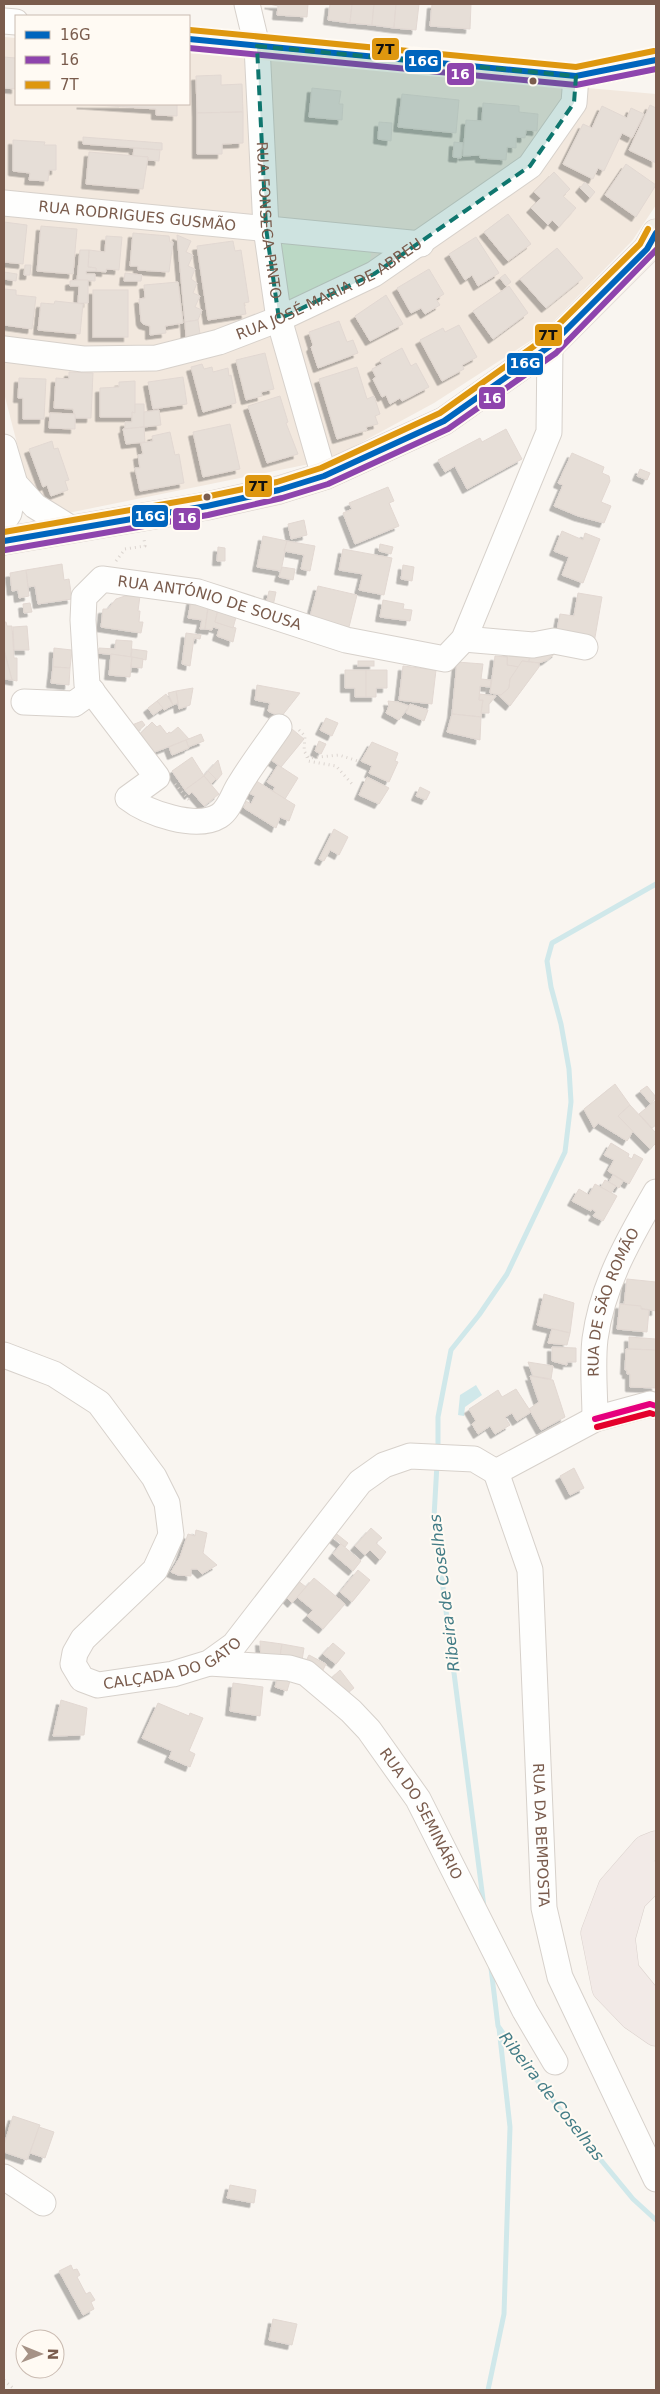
<svg xmlns="http://www.w3.org/2000/svg" width="660" height="2394" font-family="'DejaVu Sans',sans-serif">
<defs>
<filter id="shadow"><feDropShadow dx="-4.5" dy="4.5" stdDeviation="0" flood-color="#0004"/></filter>
</defs>
<rect width="100%" height="100%" fill="#f9f5f0"/>
<!-- residential -->
<polygon fill="#f2e8de" points="4,37 16,38 16,104 189,104 189,53 656,94 656,205 632,241 541,334 434,403 329,460 68,513 29,490 4,393"/>
<!-- green -->
<polygon fill="#e7f0db" points="276,242 366,244 371,254 369,267 293,304 286,300"/>
<!-- water -->
<polygon fill="#d0e8ea" points="476,1385 482,1395 465,1407 464,1416 458,1415 460,1395"/>
<g fill="none" stroke-linecap="round" stroke-linejoin="round">
<!-- stream -->
<g stroke="#d0e8ea" stroke-width="5">
<polyline points="438,1450 438,1417 451,1350 479,1315 507,1274 565,1152 571,1102 569,1069 561,1024 551,987 547,961 552,943 656,884"/>
<polyline points="437,1464 434,1517 484,1907"/>
<polyline points="491,1968 498,2026 529,2070 577,2131 633,2199 656,2220"/>
<polyline points="488,2390 504,2314 510,2127 499,2028"/>
</g>
</g>
<!-- building -->
<g fill="#e6ded7" stroke="#e2d8d2" filter="url(#shadow)">
<polygon points="269,4 308,4 307,17 277,15 278,6"/>
<polygon points="330,4 352,4 350,23 328,20"/>
<polygon points="352,4 374,4 372,25 350,23"/>
<polygon points="374,4 396,4 394,28 372,25"/>
<polygon points="396,4 419,4 416,30 394,28"/>
<polygon points="432,4 471,4 470,29 430,26"/>
<polygon points="4,57 16,58 16,89 4,88"/>
<polygon points="221,75 221,85 242,84 243,112 197,113 196,76"/>
<polygon points="312,88 341,91 339,104 343,104 342,120 309,117"/>
<polygon points="402,94 459,100 456,133 398,127"/>
<polygon points="483,103 519,106 519,112 538,114 537,131 526,130 525,138 516,137 516,148 507,147 506,160 480,158 480,155 463,156 466,120 482,121"/>
<polygon points="81,104 177,104 177,116 156,115 156,109"/>
<polygon points="650,105 656,108 656,163 629,150"/>
<polygon points="602,106 627,118 631,108 644,114 632,138 622,133 604,171 598,168 593,179 563,164 583,124 592,128"/>
<polygon points="243,112 243,143 222,144 222,154 197,154 197,113"/>
<polygon points="379,122 392,123 391,141 378,139"/>
<polygon points="83,137 162,143 162,150 83,144"/>
<polygon points="13,140 45,142 44,145 56,145 56,170 49,170 48,181 29,180 30,173 13,171"/>
<polygon points="454,142 463,143 461,158 453,157"/>
<polygon points="134,148 160,150 159,161 148,160 148,157 133,156"/>
<polygon points="89,152 148,157 143,189 86,184"/>
<polygon points="626,164 656,185 636,217 605,195"/>
<polygon points="554,172 570,189 563,196 576,208 559,227 552,220 548,225 531,208 541,198 534,192"/>
<polygon points="585,182 595,192 590,198 580,188"/>
<polygon points="508,214 531,244 508,261 484,232"/>
<polygon points="4,222 27,225 23,264 4,262"/>
<polygon points="41,226 77,229 73,274 37,271"/>
<polygon points="133,233 169,236 170,242 173,242 169,272 138,270 138,266 130,266"/>
<polygon points="177,235 191,241 186,252 193,255 188,266 195,269 191,279 197,283 193,293 200,296 195,307 202,310 198,320 185,322"/>
<polygon points="106,236 122,237 119,270 106,269 106,272 96,271 96,268 88,267 89,250 105,252"/>
<polygon points="476,237 499,273 478,286 472,275 465,280 449,254"/>
<polygon points="233,241 235,251 241,250 249,302 244,303 246,314 208,320 197,246"/>
<polygon points="557,248 583,278 546,308 520,279"/>
<polygon points="80,250 89,250 88,267 96,268 96,271 86,271 86,274 95,274 95,281 77,280"/>
<polygon points="25,265 31,265 30,275 24,275"/>
<polygon points="429,269 444,294 436,299 440,305 425,314 421,308 411,313 397,288"/>
<polygon points="4,272 17,274 16,281 4,279"/>
<polygon points="125,273 142,275 141,281 124,281"/>
<polygon points="505,274 511,282 506,286 500,278"/>
<polygon points="77,280 88,280 88,303 78,303 79,286 70,286 70,281"/>
<polygon points="178,282 183,323 165,326 166,333 150,335 150,326 143,324 141,321 139,299 145,298 144,285"/>
<polygon points="509,286 528,313 493,339 473,311"/>
<polygon points="4,289 16,290 16,295 36,297 32,329 4,325"/>
<rect x="93" y="290" width="35" height="47"/>
<polygon points="386,295 403,324 370,341 355,316"/>
<polygon points="55,301 83,304 80,334 38,330 41,303 54,304"/>
<polygon points="198,320 200,334 186,338 185,322"/>
<polygon points="339,321 347,342 353,340 358,353 318,368 311,347 313,345 309,332"/>
<polygon points="459,325 477,357 462,365 464,369 442,381 420,340 443,328 445,332"/>
<polygon points="402,348 411,366 416,363 429,387 402,401 400,398 390,404 386,395 382,397 373,379 376,377 372,369 382,364 380,360"/>
<polygon points="265,353 274,389 261,392 262,396 246,400 236,360"/>
<polygon points="202,364 204,369 212,367 213,372 228,368 229,376 231,375 236,403 203,412 191,367"/>
<polygon points="357,367 367,399 374,396 380,414 375,416 378,424 366,427 367,430 337,439 319,379"/>
<polygon points="69,372 93,373 91,418 75,418 73,409 54,408 56,378 69,379"/>
<polygon points="183,377 187,404 153,409 148,382"/>
<polygon points="19,378 46,379 44,419 23,419 23,398 18,398"/>
<polygon points="135,381 135,413 132,412 132,417 100,417 100,388 119,387 119,382"/>
<polygon points="280,396 288,422 286,423 298,454 267,463 248,406"/>
<polygon points="135,404 144,404 144,427 125,429 125,422 132,422 132,412 135,413"/>
<polygon points="159,410 161,425 144,427 144,412"/>
<polygon points="50,413 75,414 75,429 49,428"/>
<polygon points="230,424 240,469 203,477 193,432"/>
<polygon points="144,427 145,442 126,444 123,429"/>
<polygon points="506,429 522,459 467,489 455,466 445,472 438,460 480,438 482,442"/>
<polygon points="170,432 175,455 179,454 184,483 140,491 135,468 140,468 138,455 143,454 141,443 153,441 152,436"/>
<polygon points="52,441 54,449 58,448 69,480 65,481 68,490 51,496 47,485 43,487 29,449"/>
<polygon points="572,453 604,467 602,473 609,476 610,481 601,502 611,506 604,523 578,516 554,506 563,485 558,483"/>
<polygon points="640,469 650,473 647,480 637,476"/>
<polygon points="388,487 394,501 389,503 399,526 355,544 343,513 352,509 349,503"/>
<polygon points="304,520 307,535 291,539 288,524"/>
<polygon points="562,531 583,540 585,533 600,539 583,583 562,575 569,557 554,551"/>
<polygon points="263,536 287,541 281,571 257,567"/>
<polygon points="287,541 315,546 310,571 301,569 304,555 284,551"/>
<polygon points="380,544 393,547 391,554 379,551"/>
<polygon points="218,547 225,548 225,561 217,561"/>
<polygon points="343,549 392,558 384,595 359,590 363,574 339,570"/>
<polygon points="62,564 64,580 69,579 72,599 38,604 35,586 28,587 26,570"/>
<polygon points="403,565 414,567 412,581 401,579"/>
<polygon points="282,567 295,569 293,580 279,577"/>
<polygon points="26,570 29,596 19,598 18,590 12,591 10,573"/>
<polygon points="318,586 357,595 349,627 310,617"/>
<polygon points="269,591 276,592 273,606 266,604"/>
<polygon points="578,593 602,597 594,643 556,636 560,614 574,616"/>
<polygon points="125,596 140,596 138,611 140,611 139,622 143,622 141,633 101,627 103,609 108,609 116,599"/>
<polygon points="192,596 209,599 205,629 200,629 202,620 188,618"/>
<polygon points="383,600 404,604 403,609 412,610 410,621 380,617"/>
<polygon points="209,602 219,605 215,622 236,628 233,642 217,636 219,629 213,627 212,630 205,629"/>
<polygon points="30,603 32,612 24,613 23,604"/>
<polygon points="219,605 238,610 233,628 215,622"/>
<polygon points="4,622 6,622 7,626 12,626 14,658 17,658 17,681 12,680 4,649"/>
<polygon points="27,626 29,650 14,650 13,627"/>
<polygon points="186,633 201,635 200,639 194,638 190,666 182,664"/>
<polygon points="116,640 132,641 131,657 98,653 99,648 115,649"/>
<polygon points="54,648 72,650 70,668 53,667"/>
<polygon points="132,649 147,651 146,660 131,657"/>
<polygon points="508,649 530,652 529,662 522,661 519,667 507,665"/>
<polygon points="530,652 557,652 547,660 539,663 529,662"/>
<polygon points="111,654 132,657 130,677 109,675"/>
<polygon points="4,655 5,655 12,680 4,679"/>
<polygon points="495,656 507,657 507,665 519,667 510,679 509,688 501,695 490,693"/>
<polygon points="132,657 143,659 142,668 131,667"/>
<rect x="358" y="661" width="16" height="5"/>
<polygon points="522,661 539,663 539,667 510,706 498,695 501,695 509,688 510,679"/>
<polygon points="457,662 483,664 481,679 491,680 490,687 480,686 479,700 483,700 481,717 452,714"/>
<polygon points="403,666 436,670 432,704 399,700"/>
<polygon points="53,667 70,668 69,685 51,683"/>
<polygon points="345,670 366,670 366,697 355,697 355,688 345,688"/>
<polygon points="366,670 387,670 387,688 376,688 376,697 366,697"/>
<polygon points="257,685 300,693 281,717 268,711 270,703 255,700"/>
<polygon points="193,688 190,705 179,709 176,691"/>
<polygon points="176,691 178,703 173,705 168,693"/>
<polygon points="166,694 173,705 164,710 157,701"/>
<polygon points="480,694 496,696 489,704 489,713 481,713 483,700 479,700"/>
<polygon points="157,701 163,708 153,715 148,708"/>
<polygon points="388,701 398,702 409,706 399,720 386,713 389,706"/>
<polygon points="410,704 428,710 424,721 406,713"/>
<polygon points="452,714 481,717 480,740 447,732"/>
<polygon points="326,718 338,723 332,736 320,730"/>
<polygon points="142,721 145,725 136,733 132,725"/>
<polygon points="152,722 157,727 160,725 167,734 169,732 171,733 178,727 189,739 152,753 137,737"/>
<polygon points="286,724 304,739 281,767 263,754"/>
<polygon points="201,734 204,741 188,747 186,740"/>
<polygon points="186,740 189,748 172,755 169,747"/>
<polygon points="319,741 326,744 321,754 315,751"/>
<polygon points="372,742 398,753 395,761 398,762 389,782 369,773 372,766 361,761"/>
<polygon points="192,757 204,776 185,790 172,771"/>
<polygon points="218,760 222,774 217,780 208,771"/>
<polygon points="278,765 298,778 285,799 273,791 275,787 267,782"/>
<polygon points="208,771 216,779 211,784 204,776"/>
<polygon points="204,776 219,794 204,806 192,792 189,795 185,790"/>
<polygon points="250,777 295,805 289,821 280,817 276,828 244,808 246,801 251,804 255,796 243,790"/>
<polygon points="367,777 389,788 379,804 359,795"/>
<polygon points="420,787 430,792 426,800 416,796"/>
<polygon points="334,829 348,837 339,855 330,850 324,861 319,859"/>
<polygon points="615,1084 630,1105 618,1116 633,1131 627,1141 598,1123 594,1128 584,1109"/>
<polygon points="647,1086 656,1097 651,1104 640,1091"/>
<polygon points="656,1100 656,1125 652,1128 639,1114"/>
<polygon points="630,1105 656,1133 656,1143 650,1149 618,1116"/>
<polygon points="611,1143 629,1154 628,1157 632,1159 634,1154 643,1159 629,1184 608,1171 614,1160 604,1155"/>
<polygon points="613,1175 623,1181 619,1188 609,1182"/>
<polygon points="605,1180 616,1186 611,1193 601,1187"/>
<polygon points="595,1184 617,1196 603,1221 593,1216 596,1212 592,1209 591,1211 572,1201 579,1189 589,1195"/>
<polygon points="627,1279 656,1282 656,1311 624,1305"/>
<polygon points="544,1294 574,1303 570,1333 537,1325"/>
<polygon points="620,1304 641,1306 641,1309 649,1310 647,1332 617,1329"/>
<polygon points="552,1329 570,1333 567,1345 548,1343"/>
<polygon points="629,1337 656,1339 656,1350 629,1349"/>
<polygon points="552,1347 576,1348 576,1362 567,1362 567,1365 552,1361"/>
<polygon points="626,1349 656,1350 656,1388 630,1387 630,1374 627,1374 627,1370 625,1370"/>
<polygon points="528,1362 553,1366 551,1379 533,1376"/>
<polygon points="530,1376 553,1380 565,1417 541,1430 529,1409 539,1402"/>
<polygon points="516,1389 531,1412 517,1421 512,1413 505,1417 510,1425 495,1434 490,1426 478,1434 472,1424 476,1421 469,1409 498,1390 502,1397"/>
<polygon points="574,1468 584,1488 570,1495 560,1476"/>
<polygon points="371,1528 382,1538 376,1543 386,1552 380,1560 370,1550 365,1555 355,1546"/>
<polygon points="196,1530 207,1533 203,1553 217,1565 202,1574 197,1569 191,1569 191,1576 178,1575 171,1572 180,1557 188,1534 195,1536"/>
<polygon points="333,1531 348,1543 345,1547 330,1535"/>
<polygon points="341,1544 361,1561 353,1571 333,1554"/>
<polygon points="358,1570 370,1580 352,1602 340,1592"/>
<polygon points="314,1578 345,1604 323,1629 307,1616 313,1610 297,1597"/>
<polygon points="297,1580 306,1587 292,1603 284,1595"/>
<polygon points="260,1641 282,1644 279,1663 261,1661"/>
<polygon points="333,1643 345,1653 336,1664 323,1654"/>
<polygon points="282,1644 304,1648 301,1667 279,1663"/>
<polygon points="309,1655 326,1664 320,1676 303,1667"/>
<polygon points="340,1670 354,1688 343,1697 327,1682"/>
<polygon points="278,1677 290,1681 287,1691 275,1687"/>
<polygon points="233,1683 263,1687 260,1716 230,1711"/>
<polygon points="61,1700 87,1708 84,1735 53,1736"/>
<polygon points="158,1703 189,1716 190,1713 203,1718 189,1751 195,1754 190,1767 169,1758 172,1751 142,1738"/>
<polygon points="13,2116 40,2125 27,2160 4,2152 4,2145"/>
<polygon points="39,2127 54,2132 45,2158 30,2153"/>
<polygon points="230,2185 256,2190 254,2203 227,2198"/>
<polygon points="71,2265 73,2270 77,2269 80,2275 77,2277 86,2294 90,2292 95,2300 91,2302 94,2309 83,2315 59,2271"/>
<polygon points="273,2319 297,2324 292,2345 269,2340"/>
</g>
<g fill="none" stroke-linecap="round" stroke-linejoin="round">
<!-- minor casing -->
<g stroke="#d7d1cb" stroke-width="27">
<g id="minor">
<path id="s1" d="M 247,4 L 257,46 L 266,228 L 279,319 L 324,476"/>
<polyline points="4,21 16,22"/>
<polyline points="189,39 576,76 656,60"/>
<path id="s2" d="M 4,203 L 421,244"/>
<path id="s3" d="M 4,349 L 83,359 L 156,358 L 219,342 L 279,319 L 374,274 L 530,166 L 574,103 L 576,76"/>
<polyline points="4,447 15,484 35,506 72,529"/>
<polyline points="4,521 9,513 15,484"/>
<polyline points="464,639 533,645 554,641 585,647"/>
<polyline points="24,702 74,704 92,691"/>
<path id="s4" d="M 279,727 C 266,746 252,764 240,784 C 233,794 230,809 219,816 C 196,830 147,813 128,798 L 157,777 L 87,685 L 83,620 L 84,597 L 102,579 L 198,592 L 346,640 L 445,659 L 464,639 L 549,432 L 550,346"/>
<path id="s5" d="M 4,1355 L 54,1374 L 99,1403 L 154,1477 L 167,1503 L 171,1535 L 155,1570 L 83,1639 L 75,1653 L 73,1664 L 82,1679 L 98,1685 L 173,1674 L 209,1663 L 234,1645 L 360,1482 L 384,1465 L 410,1456 L 474,1459 L 496,1472"/>
<path id="s6" d="M 595,1419 C 595,1393 592,1365 595,1339 C 602,1285 630,1237 656,1192"/>
<path id="s7" d="M 496,1472 L 530,1570 L 544,1908 L 560,1977 L 656,2179"/>
<polyline points="496,1472 595,1419 650,1404 656,1406"/>
<path id="s8" d="M 209,1663 L 289,1668 L 306,1673 L 351,1711 L 369,1730 L 418,1799 L 525,2011 L 555,2062"/>
<polyline points="4,2177 43,2203"/>
</g>
</g>
<!-- major casing -->
<g stroke="#dad1cc" stroke-width="29">
<polyline id="major" points="4,541 207,506 279,490 324,476 444,421 550,346 647,249 656,233"/>
</g>
<!-- highway casing -->
<g stroke="#dad1cc" stroke-width="29">
<g id="highway">
<polyline points="656,1845 646,1849 612,1888 595,1933 606,1988 633,2016 656,2032"/>
<polyline points="656,1875 632,1899 621,1938 625,1971 656,2009"/>
</g>
</g>
<!-- path -->
<g stroke="#dcd5d0" stroke-width="3" stroke-dasharray="1 4" stroke-linecap="butt">
<polyline points="116,561 125,549 145,546 144,539"/>
<polyline points="299,730 305,736 304,751 309,758 339,755 358,761"/>
<polyline points="307,757 308,761 336,766 352,784"/>
<polyline points="175,784 189,800"/>
<polyline points="4,2380 15,2390"/>
</g>
<!-- minor -->
<use href="#minor" stroke="#fefefd" stroke-width="25"/>
<!-- major -->
<use href="#major" stroke="#f3eee8" stroke-width="28"/>
<!-- highway -->
<use href="#highway" stroke="#f2eae7" stroke-width="28"/>
<!-- bus-1 casing -->
<g stroke="#fffaf3" stroke-width="10">
<g id="bus-1">
<polyline points="189,39 576,76 656,60"/>
<polyline points="4,541 207,506 279,490 324,476 444,421 550,346 647,249 656,233"/>
</g>
</g>
<!-- bus-2 casing -->
<g stroke="#fffaf3" stroke-width="10">
<g id="bus-2">
<polyline points="189,48 576,85 656,69"/>
<polyline points="5,550 208,515 282,498 328,484 448,429 556,353 656,250"/>
</g>
</g>
<!-- bus-3 casing -->
<g stroke="#fffaf3" stroke-width="10">
<g id="bus-3">
<polyline points="190,30 576,67 654,51"/>
<polyline points="4,532 205,497 277,482 321,468 440,413 544,339 640,244 648,229"/>
</g>
</g>
<!-- bus-4 casing -->
<g stroke="#fffaf3" stroke-width="10">
<polyline id="bus-4" points="595,1419 650,1404 656,1406"/>
</g>
<!-- bus-5 casing -->
<g stroke="#fffaf3" stroke-width="10">
<polyline id="bus-5" points="597,1427 650,1413 653,1414"/>
</g>
<!-- bus-1 -->
<use href="#bus-1" stroke="#0065bd" stroke-width="6"/>
<!-- bus-2 -->
<use href="#bus-2" stroke="#8e44ad" stroke-width="6"/>
<!-- bus-3 -->
<use href="#bus-3" stroke="#de970f" stroke-width="6"/>
<!-- bus-4 -->
<use href="#bus-4" stroke="#e5007d" stroke-width="6"/>
<!-- bus-5 -->
<use href="#bus-5" stroke="#e4002b" stroke-width="6"/>
</g>
<!-- marked area -->
<path fill="#0f766e" fill-opacity="0.2" stroke="#0f766e" stroke-width="4" stroke-dasharray="10 6" stroke-linejoin="round" d="M 257,46 L 576,76 L 574,103 L 530,166 L 374,274 L 279,319 L 266,228 Z"/>
<!-- markers -->
<g fill="#7a5c4d" stroke="#fffaf3" stroke-width="2">
<circle cx="533" cy="81" r="4.5"/>
<circle cx="207" cy="497" r="4.5"/>
</g>
<g text-anchor="middle" stroke-width="4" stroke-linejoin="round" paint-order="stroke">
<!-- street labels -->
<g font-size="15" fill="#7a5c4d" stroke="#fffaf3">
<text dy="5" stroke="none"><textPath href="#s2" startOffset="134">RUA RODRIGUES GUSMÃO</textPath></text>
<text dy="5" stroke="none"><textPath href="#s1" startOffset="218">RUA FONSECA PINTO</textPath></text>
<text dy="5" stroke="none"><textPath href="#s3" startOffset="340">RUA JOSÉ MARIA DE ABREU</textPath></text>
<text dy="5" stroke="none"><textPath href="#s4" startOffset="580">RUA ANTÓNIO DE SOUSA</textPath></text>
<text dy="5" stroke="none"><textPath href="#s6" startOffset="120">RUA DE SÃO ROMÃO</textPath></text>
<text dy="5" stroke="none"><textPath href="#s5" startOffset="539">CALÇADA DO GATO</textPath></text>
<text dy="5" stroke="none"><textPath href="#s8" startOffset="282">RUA DO SEMINÁRIO</textPath></text>
<text dy="5" stroke="none"><textPath href="#s7" startOffset="369">RUA DA BEMPOSTA</textPath></text>
</g>
<!-- water labels -->
<g font-size="16" font-style="italic" fill="#437c86" stroke="#fffaf3">
<text transform="translate(444 1593) rotate(-97)" y="6">Ribeira de Coselhas</text>
<text transform="translate(552 2096) rotate(52)" y="6">Ribeira de Coselhas</text>
</g>
</g>
<g stroke="#fffaf3" stroke-width="2">
<rect x="371" y="37" width="29" height="24" rx="5" fill="#de970f"/>
<rect x="404" y="49" width="38" height="24" rx="5" fill="#0065bd"/>
<rect x="446" y="62" width="29" height="24" rx="5" fill="#8e44ad"/>
<rect x="534" y="323" width="29" height="24" rx="5" fill="#de970f"/>
<rect x="506" y="352" width="38" height="24" rx="5" fill="#0065bd"/>
<rect x="478" y="386" width="28" height="24" rx="5" fill="#8e44ad"/>
<rect x="244" y="474" width="29" height="24" rx="5" fill="#de970f"/>
<rect x="131" y="504" width="38" height="24" rx="5" fill="#0065bd"/>
<rect x="172" y="507" width="29" height="24" rx="5" fill="#8e44ad"/>
</g>
<g font-size="14" text-anchor="middle" font-weight="bold" fill="#fff">
<text x="423" y="66">16G</text>
<text x="460" y="79">16</text>
<text x="525" y="368">16G</text>
<text x="492" y="403">16</text>
<text x="150" y="521">16G</text>
<text x="187" y="523">16</text>
</g>
<g font-size="14" text-anchor="middle" font-weight="bold" fill="#111">
<text x="385" y="54">7T</text>
<text x="548" y="340">7T</text>
<text x="258" y="491">7T</text>
</g>
<!-- border -->
<rect width="660" height="2394" fill="none" stroke="#7a5c4d" stroke-width="10"/>
<!-- legend -->
<rect x="15" y="15" width="175" height="90" fill="#fffaf3" stroke="#cabbb1"/>
<rect x="25" y="31" width="25" height="8" fill="#0065bd" stroke="#cabbb1"/>
<text x="60" y="40" font-size="15" fill="#7a5c4d">16G</text>
<rect x="25" y="56" width="25" height="8" fill="#8e44ad" stroke="#cabbb1"/>
<text x="60" y="65" font-size="15" fill="#7a5c4d">16</text>
<rect x="25" y="81" width="25" height="8" fill="#de970f" stroke="#cabbb1"/>
<text x="60" y="90" font-size="15" fill="#7a5c4d">7T</text>
<!-- north arrow -->
<g transform="translate(40 2354) rotate(91)"><circle r="24" fill="#fffaf3" stroke="#cabbb1"/>
<path d="M0-4L9 19L0 12L-9 19Z" fill="#a69286"/>
<text y="-8" font-size="14" font-weight="bold" text-anchor="middle" fill="#7a5c4d">N</text>
</g>
</svg>
